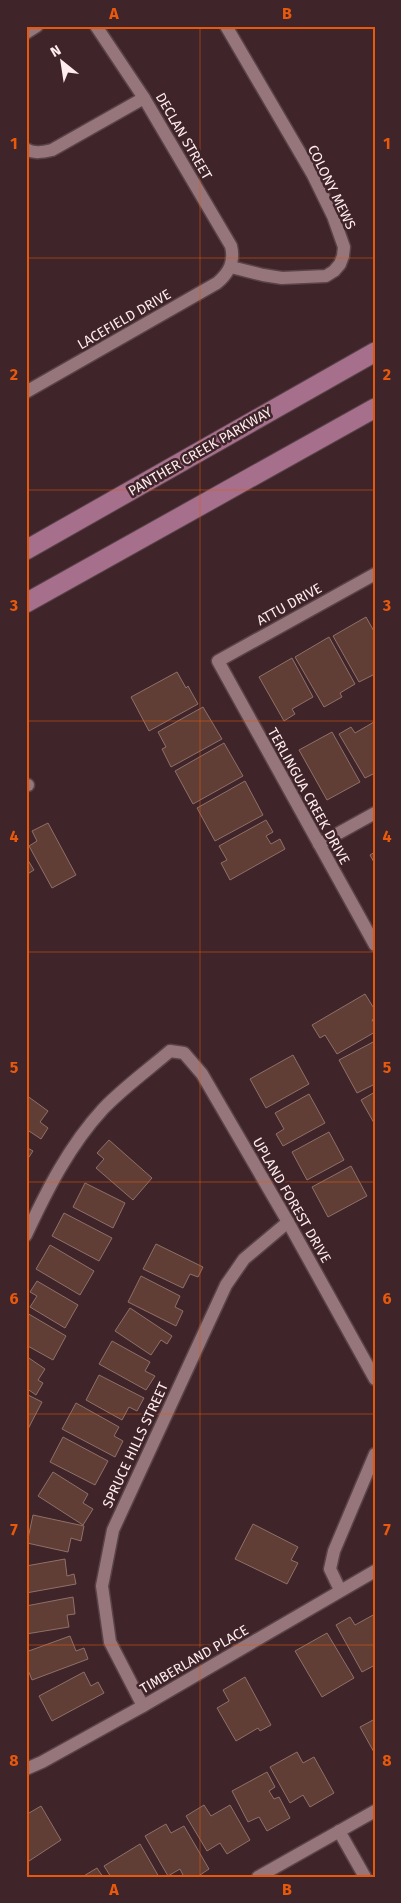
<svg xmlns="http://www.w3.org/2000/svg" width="401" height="1903" font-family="'Fira Sans',sans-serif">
<rect width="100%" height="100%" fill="#3f252a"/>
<!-- building -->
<g fill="#603e35" stroke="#8f7068">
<polygon points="366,617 375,633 375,674 359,682 333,636"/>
<polygon points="329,637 355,684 340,693 342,697 324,707 295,657"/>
<polygon points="292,658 313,697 292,709 295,714 284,721 259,677"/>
<polygon points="177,672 186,688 188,686 198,704 149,731 131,697"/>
<polygon points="203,707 222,739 171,767 162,749 166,747 158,732"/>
<polygon points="374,722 375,773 365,778 339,734 351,727 355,733"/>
<polygon points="332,732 360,782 327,800 299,750"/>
<polygon points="224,743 243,776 193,804 175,771"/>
<polygon points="245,781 263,815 215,841 197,808"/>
<polygon points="266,820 273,832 266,836 271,844 280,839 285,849 230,880 221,863 227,860 219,846"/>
<polygon points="48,823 76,875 52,888 29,846 37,841 32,831"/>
<polygon points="375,852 375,864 370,855"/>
<polygon points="26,857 34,870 26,875"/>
<polygon points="365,994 375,1010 375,1018 372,1020 375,1024 375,1032 337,1054 325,1035 320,1038 312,1025"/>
<polygon points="375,1041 375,1084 357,1093 339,1060"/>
<polygon points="293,1055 309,1084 266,1108 250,1079"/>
<polygon points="375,1092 375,1123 374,1123 361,1100"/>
<polygon points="309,1094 325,1123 283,1146 276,1134 284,1129 275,1113"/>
<polygon points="26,1095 48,1111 40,1122 48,1128 41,1139 26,1129"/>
<polygon points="329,1132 344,1160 307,1180 292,1152"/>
<polygon points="109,1140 152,1178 133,1200 96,1168 104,1159 97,1153"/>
<polygon points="26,1147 33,1151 27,1160 26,1160"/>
<polygon points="351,1166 367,1196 328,1217 312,1187"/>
<polygon points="85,1183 125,1203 113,1228 73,1207"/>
<polygon points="64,1213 112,1238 99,1261 52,1236"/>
<polygon points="156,1244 203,1267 198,1277 190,1274 183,1288 143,1269"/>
<polygon points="50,1245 94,1271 80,1295 36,1269"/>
<polygon points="141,1276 180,1296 175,1307 183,1311 176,1326 128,1302"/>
<polygon points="37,1281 78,1305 65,1328 30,1307 37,1296 30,1292"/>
<polygon points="130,1308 172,1336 167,1344 161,1340 151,1355 115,1331"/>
<polygon points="27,1313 66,1336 53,1360 26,1345"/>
<polygon points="112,1341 150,1362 145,1371 155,1376 146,1390 99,1364"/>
<polygon points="26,1356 45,1369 38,1380 43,1383 36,1395 26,1388"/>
<polygon points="99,1375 144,1398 137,1411 129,1407 122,1420 86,1400"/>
<polygon points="26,1394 42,1402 28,1429 26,1428"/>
<polygon points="76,1403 119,1427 114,1436 123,1441 115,1457 62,1429"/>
<polygon points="63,1437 108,1461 95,1485 50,1462"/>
<polygon points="53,1472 88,1494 83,1503 93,1509 83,1525 38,1496"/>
<polygon points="33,1515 84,1526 81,1541 71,1538 68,1552 27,1543"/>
<polygon points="253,1524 298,1547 291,1560 298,1563 287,1584 235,1559"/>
<polygon points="65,1559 67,1576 74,1574 76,1584 26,1593 26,1566"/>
<polygon points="73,1597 75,1614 67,1615 69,1627 26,1634 26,1606"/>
<polygon points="375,1614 375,1665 362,1672 336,1625 350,1617 355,1625"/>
<polygon points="327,1633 354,1678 322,1697 295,1651"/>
<polygon points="70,1636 76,1651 84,1648 88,1659 32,1680 26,1665 26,1652"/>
<polygon points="84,1672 91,1686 98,1682 104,1693 52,1721 39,1696"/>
<polygon points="245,1677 271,1725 260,1731 258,1728 236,1741 217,1708 229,1701 223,1690"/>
<polygon points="375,1719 375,1754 360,1727"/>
<polygon points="297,1752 303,1763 314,1757 334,1793 310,1807 303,1795 290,1803 270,1767"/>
<polygon points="267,1772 275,1787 269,1791 274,1799 279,1797 290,1818 267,1831 259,1817 248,1822 232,1791"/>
<polygon points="204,1805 211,1816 230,1805 250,1840 227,1854 220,1843 207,1851 186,1816"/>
<polygon points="41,1806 61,1840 26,1863 26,1808 29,1813"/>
<polygon points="166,1824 171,1833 184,1826 209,1869 197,1877 184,1877 180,1869 168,1876 145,1836"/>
<polygon points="140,1844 159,1877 111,1877 104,1866"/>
<polygon points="97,1868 103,1877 82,1877"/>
</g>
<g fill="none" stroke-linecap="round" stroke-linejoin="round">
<!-- street casing -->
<g stroke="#594348" stroke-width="15">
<g id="street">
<polyline points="226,26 313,175 333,216 344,247 343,256 340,264 334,271 326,276 282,278 263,275 231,267"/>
<polyline points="26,33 37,26"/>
<path d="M 26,149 C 34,154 43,152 52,150 L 144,98"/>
<path d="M 26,392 L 217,283 C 229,273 235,262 231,246 L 144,98 L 96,26"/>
<polyline points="375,574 218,661 375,945"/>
<polyline points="26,785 28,785"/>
<polyline points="319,844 375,813"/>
<path d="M 26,1235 C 47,1190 69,1146 103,1109 C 123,1088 148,1070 170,1051 L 184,1053 L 202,1074 L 288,1222 L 375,1379"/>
<polyline points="340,1590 330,1569 334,1551 375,1454"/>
<polyline points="143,1706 110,1642 102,1586 113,1530 226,1285 244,1259 288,1222"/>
<polyline points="26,1769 42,1762 143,1706 375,1571"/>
<polyline points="339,1831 365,1877"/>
<polyline points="258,1877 375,1811"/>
</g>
</g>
<!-- secondary casing -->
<g stroke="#594348" stroke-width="21">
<g id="secondary">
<polyline points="26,550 375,352"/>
<polyline points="26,603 375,408"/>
</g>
</g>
<!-- street -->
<use href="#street" stroke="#96757b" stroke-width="12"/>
<!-- secondary -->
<use href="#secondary" stroke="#a66f8c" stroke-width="19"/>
</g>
<!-- grid -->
<path fill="none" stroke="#e8590c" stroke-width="1" stroke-opacity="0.55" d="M 200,26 L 200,1877M 26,258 L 375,258M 26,490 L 375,490M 26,721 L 375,721M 26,952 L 375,952M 26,1182 L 375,1182M 26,1414 L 375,1414M 26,1645 L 375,1645"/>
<g text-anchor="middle" stroke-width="5" stroke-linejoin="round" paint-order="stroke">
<!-- street labels -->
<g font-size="14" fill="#ffecef" stroke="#3f252a">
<text transform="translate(184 136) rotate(60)" y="5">DECLAN STREET</text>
<text transform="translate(332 187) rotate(64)" y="5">COLONY MEWS</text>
<text transform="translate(124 319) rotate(-30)" y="5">LACEFIELD DRIVE</text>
<text transform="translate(200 451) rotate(-30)" y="5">PANTHER CREEK PARKWAY</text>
<text transform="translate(289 604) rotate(-29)" y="5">ATTU DRIVE</text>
<text transform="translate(309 796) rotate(61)" y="5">TERLINGUA CREEK DRIVE</text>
<text transform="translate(292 1200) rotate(60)" y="5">UPLAND FOREST DRIVE</text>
<text transform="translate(135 1445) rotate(-65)" y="5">SPRUCE HILLS STREET</text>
<text transform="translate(194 1659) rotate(-30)" y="5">TIMBERLAND PLACE</text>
</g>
</g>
<!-- border -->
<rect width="401" height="1903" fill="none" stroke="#3f252a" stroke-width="55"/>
<!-- north arrow -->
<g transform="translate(62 62) rotate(330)" stroke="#3f252a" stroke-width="4" paint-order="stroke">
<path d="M0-4L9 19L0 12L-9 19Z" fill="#ffecef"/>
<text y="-8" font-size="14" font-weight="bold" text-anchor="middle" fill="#ffecef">N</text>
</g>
<rect x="28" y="28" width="346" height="1848" fill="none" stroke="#e8590c" stroke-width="2"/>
<g font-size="16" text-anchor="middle" font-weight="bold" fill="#e8590c">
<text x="114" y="19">A</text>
<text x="287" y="19">B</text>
<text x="14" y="149">1</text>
<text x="387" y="149">1</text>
<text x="14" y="380">2</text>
<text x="387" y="380">2</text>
<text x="14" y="611">3</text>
<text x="387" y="611">3</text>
<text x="14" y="842">4</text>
<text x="387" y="842">4</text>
<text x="14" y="1073">5</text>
<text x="387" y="1073">5</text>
<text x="14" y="1304">6</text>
<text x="387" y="1304">6</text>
<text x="14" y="1535">7</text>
<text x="387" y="1535">7</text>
<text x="14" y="1766">8</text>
<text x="387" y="1766">8</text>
<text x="114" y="1895">A</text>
<text x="287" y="1895">B</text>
</g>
</svg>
